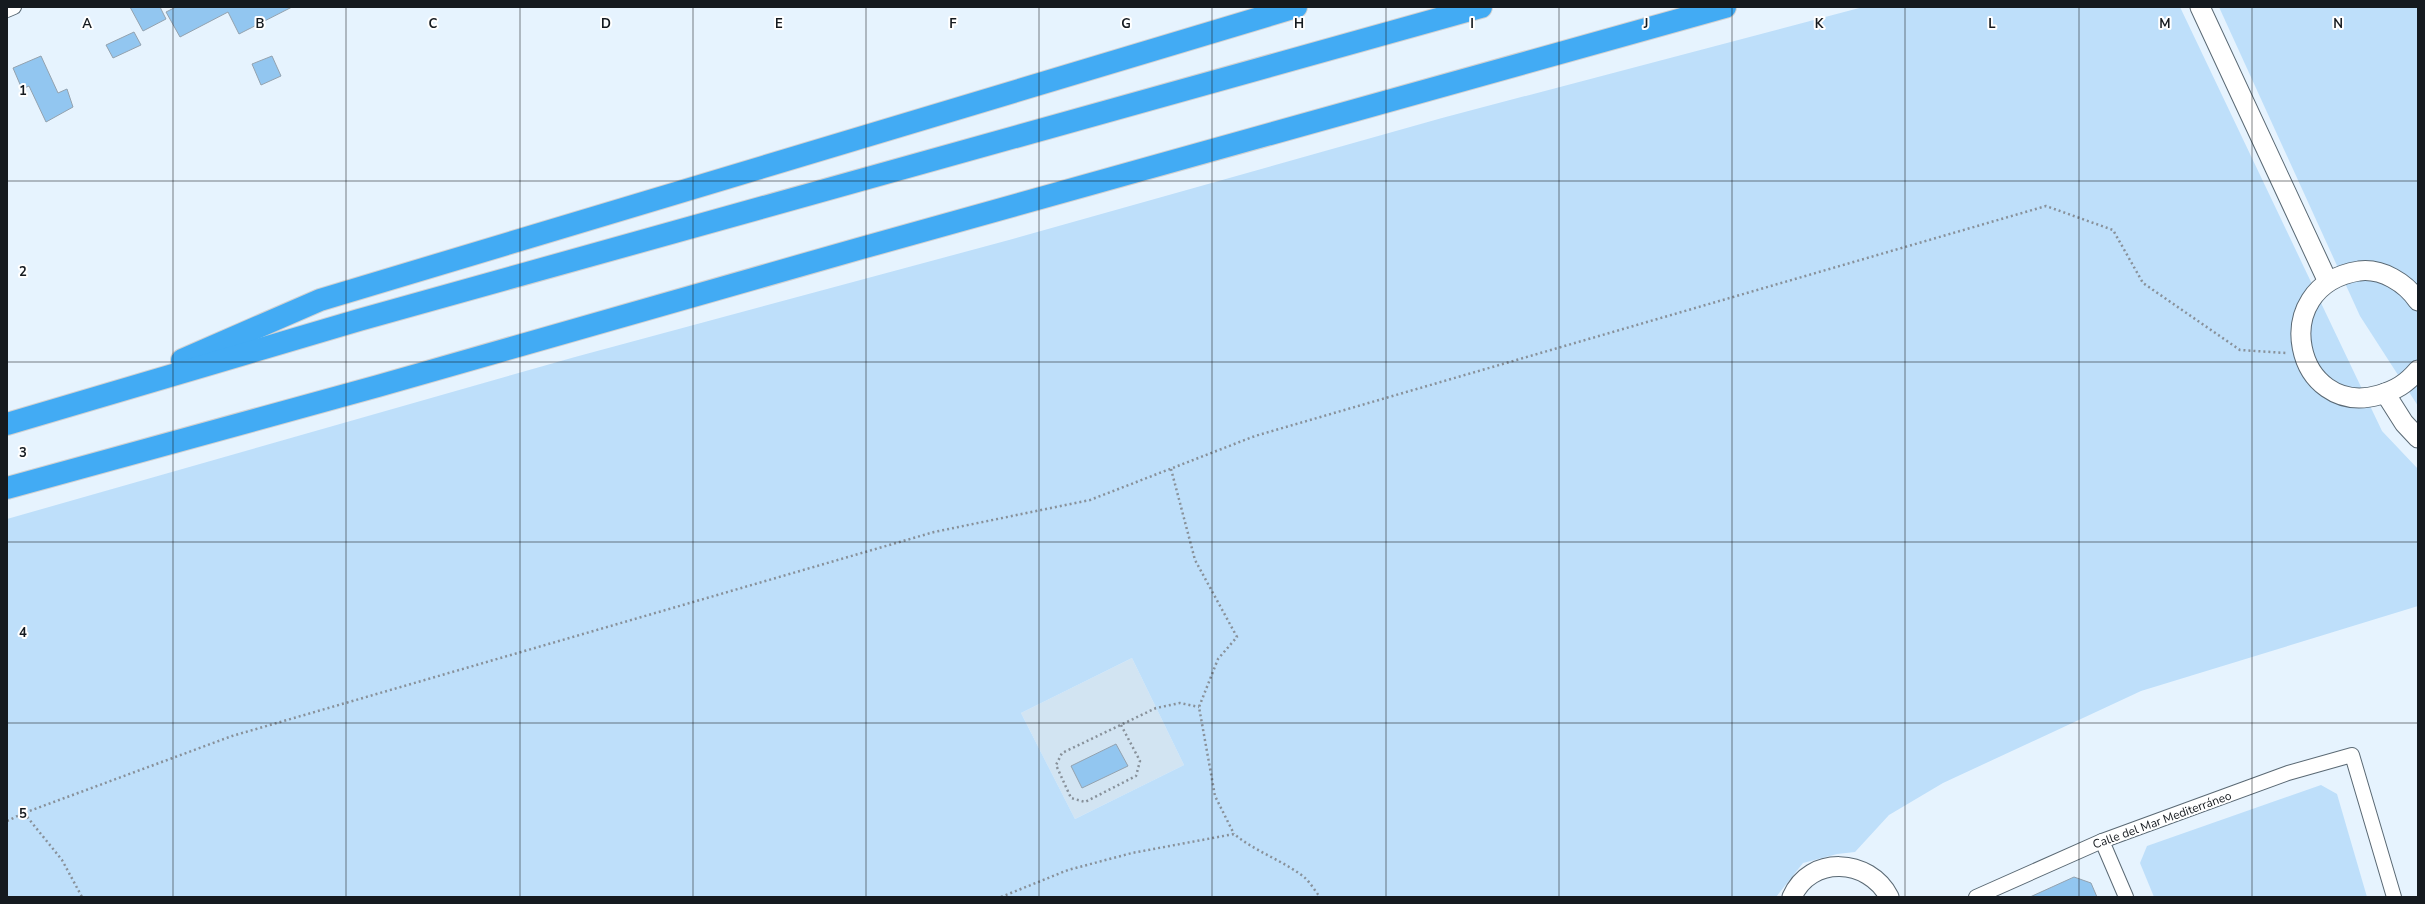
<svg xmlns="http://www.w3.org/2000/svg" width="2425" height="904" font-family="'Nunito Sans',sans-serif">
<rect width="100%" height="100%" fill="#e6f3fe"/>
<!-- built -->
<polygon fill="#d2e4f2" points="1132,658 1184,765 1075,819 1021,713"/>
<!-- green -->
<g fill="#bedffa" fill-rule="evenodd">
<path d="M 1863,7 L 2180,7 L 2382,431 L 2418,469 L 2418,606 L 2141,691 L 1943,783 L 1889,815 L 1855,852 L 1837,854 L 1803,863 L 1776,897 L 7,897 L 7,519 L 575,357 L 1009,240 L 1442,118 ZM 1132,658 L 1184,765 L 1075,819 L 1021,713 Z"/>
<polygon points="2219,7 2418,7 2418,406 2360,316"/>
<polygon points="2321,785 2337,794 2367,897 2154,897 2140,863 2147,846"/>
</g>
<!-- building -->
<g fill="#92c6f0" stroke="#93a2af">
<polygon points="130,7 160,7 166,19 143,31"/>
<polygon points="176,7 292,7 239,34 228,12 180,37 166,12"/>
<polygon points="134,32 141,45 113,58 106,45"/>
<polygon points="41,56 58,93 67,89 73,107 46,122 29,86 22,89 13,68"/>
<polygon points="272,56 281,76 261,85 252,64"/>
<polygon points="1116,744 1128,766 1082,788 1071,766"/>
<polygon points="2074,877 2091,883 2097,897 2030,897"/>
</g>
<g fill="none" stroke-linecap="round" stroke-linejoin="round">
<!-- street casing -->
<g stroke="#5a6974" stroke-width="16">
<g id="street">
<polyline points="7,10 14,7"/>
<polyline points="2102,841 2126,897"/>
<polyline points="1976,897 2102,841 2288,773 2352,755 2394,897"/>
</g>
</g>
<!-- secondary casing -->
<g stroke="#5a6974" stroke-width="21">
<g id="secondary">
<polyline points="2200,7 2328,282"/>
<path d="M 2418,301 C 2406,283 2382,268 2359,271 C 2265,286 2295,419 2379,395 C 2396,390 2406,384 2418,370"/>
<polyline points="2385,393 2404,423 2418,438"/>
<path d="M 1792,897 C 1810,855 1869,858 1889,897"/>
</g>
</g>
<!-- highway casing -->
<g stroke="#d0d1d2" stroke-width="24">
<g id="highway">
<polyline points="182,360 320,300 1296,7"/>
<polyline points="7,424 359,320 1481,7"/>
<polyline points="7,488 378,386 858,249 1725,7"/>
</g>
</g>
<!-- path -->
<g stroke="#88919a" stroke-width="2.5" stroke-dasharray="2 3" stroke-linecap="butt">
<polyline points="1171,469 1195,560 1237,637 1218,659 1199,707 1215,796 1234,834"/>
<polyline points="1121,725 1140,761 1136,776 1085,802 1071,798 1056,765 1062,753 1156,708 1180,703 1199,707"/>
<polyline points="24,813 62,860 82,897"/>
<polyline points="7,821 24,813 232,736 934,532 1090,500 1255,436 2046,206 2113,230 2143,283 2240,350 2286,353"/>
<path d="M 1001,897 L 1068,870 L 1132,853 L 1234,834 C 1256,852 1282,860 1304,877 C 1310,882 1315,891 1320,897"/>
</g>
<!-- street -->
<use href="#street" stroke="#fff" stroke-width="14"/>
<!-- secondary -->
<use href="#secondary" stroke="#fff" stroke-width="19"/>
<!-- highway -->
<use href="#highway" stroke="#42abf4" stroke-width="22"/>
</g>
<!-- grid -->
<path fill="none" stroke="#151a1f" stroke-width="1" stroke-opacity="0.55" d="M 173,7 L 173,897M 346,7 L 346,897M 520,7 L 520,897M 693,7 L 693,897M 866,7 L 866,897M 1039,7 L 1039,897M 1212,7 L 1212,897M 1386,7 L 1386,897M 1559,7 L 1559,897M 1732,7 L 1732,897M 1905,7 L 1905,897M 2079,7 L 2079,897M 2252,7 L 2252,897M 7,181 L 2418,181M 7,362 L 2418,362M 7,542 L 2418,542M 7,723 L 2418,723"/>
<g text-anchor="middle" stroke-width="4" stroke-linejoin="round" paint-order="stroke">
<!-- street labels -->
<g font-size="12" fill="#151a1f" stroke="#fff">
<text transform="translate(2162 820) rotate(-20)" y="4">Calle del Mar Mediterráneo</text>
</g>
</g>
<g font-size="13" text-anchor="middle" font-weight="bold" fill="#151a1f" stroke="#fff" stroke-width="4" stroke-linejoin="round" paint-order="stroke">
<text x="87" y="28">A</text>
<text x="260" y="28">B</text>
<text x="433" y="28">C</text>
<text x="606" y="28">D</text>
<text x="779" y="28">E</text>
<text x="953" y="28">F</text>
<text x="1126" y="28">G</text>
<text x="1299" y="28">H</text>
<text x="1472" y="28">I</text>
<text x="1646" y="28">J</text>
<text x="1819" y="28">K</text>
<text x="1992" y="28">L</text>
<text x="2165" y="28">M</text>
<text x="2338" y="28">N</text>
<text x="23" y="95">1</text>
<text x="23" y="276">2</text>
<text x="23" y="457">3</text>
<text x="23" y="637">4</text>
<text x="23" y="818">5</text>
</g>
<!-- border -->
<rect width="2425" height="904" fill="none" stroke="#151a1f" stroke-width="16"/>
</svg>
